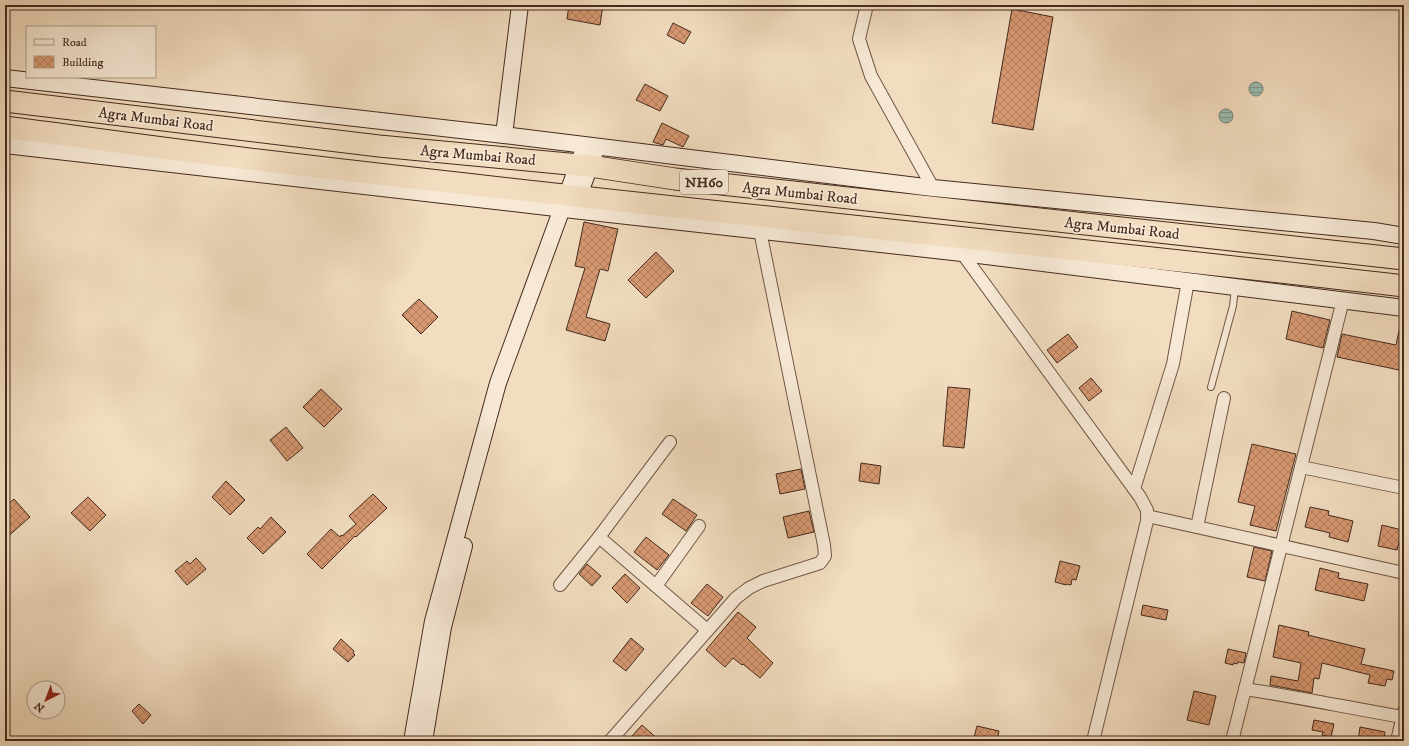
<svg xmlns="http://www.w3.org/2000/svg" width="1409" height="746" font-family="'IM FELL DW Pica',serif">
<defs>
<pattern id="water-rules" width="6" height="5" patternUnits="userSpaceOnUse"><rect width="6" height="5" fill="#9bbcb1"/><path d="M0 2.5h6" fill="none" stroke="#80998f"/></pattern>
<pattern id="building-cross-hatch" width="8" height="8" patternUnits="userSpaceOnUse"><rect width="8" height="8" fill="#d89972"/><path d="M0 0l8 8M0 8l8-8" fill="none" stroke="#b17d5d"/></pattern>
</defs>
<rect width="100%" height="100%" fill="#f2ddc0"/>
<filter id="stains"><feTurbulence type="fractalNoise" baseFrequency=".005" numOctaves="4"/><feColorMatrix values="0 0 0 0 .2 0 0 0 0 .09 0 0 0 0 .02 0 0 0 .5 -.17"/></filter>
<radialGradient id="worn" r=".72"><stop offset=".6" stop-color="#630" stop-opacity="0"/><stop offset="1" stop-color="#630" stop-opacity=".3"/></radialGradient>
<!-- water -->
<g fill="url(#water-rules)" stroke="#788276">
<circle cx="1256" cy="89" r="7"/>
<circle cx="1226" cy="116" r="7"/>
</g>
<!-- building -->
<g fill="url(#building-cross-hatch)" stroke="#442a1e">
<polygon points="569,5 603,5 600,25 567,19"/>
<polygon points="1012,9 1053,17 1033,130 992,123"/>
<polygon points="673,23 691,32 684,44 667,35"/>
<polygon points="645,84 668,96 660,111 636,100"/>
<polygon points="662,123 689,136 683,147 666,139 663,145 653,142"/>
<polygon points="584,222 618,229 608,271 600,269 586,317 610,324 605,341 566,330 585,268 575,266"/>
<polygon points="656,252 674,271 646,298 628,280"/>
<polygon points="419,299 438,317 421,334 402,315"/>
<polygon points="1292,311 1330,320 1323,348 1286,339"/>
<polygon points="1400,326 1404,327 1404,371 1337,357 1342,334 1396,345"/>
<polygon points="1068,334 1078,347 1057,363 1047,350"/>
<polygon points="1091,378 1102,391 1089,401 1079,388"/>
<polygon points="948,387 970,389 964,448 943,446"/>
<polygon points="321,389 342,409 324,427 303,407"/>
<polygon points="286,427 303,448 287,461 270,440"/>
<polygon points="1252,444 1296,454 1276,531 1250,525 1255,506 1238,502"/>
<polygon points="861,463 881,466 879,484 859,481"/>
<polygon points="801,469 805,489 780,494 776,474"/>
<polygon points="226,481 245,500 230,515 212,497"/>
<polygon points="373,494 387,508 356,537 355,536 322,569 307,554 331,529 340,537 341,535 342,536 356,524 349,516"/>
<polygon points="88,497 106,515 90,531 71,513"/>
<polygon points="14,499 30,517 5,539 5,507"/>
<polygon points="673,499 697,515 686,531 662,514"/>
<polygon points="1310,507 1329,511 1328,515 1353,521 1348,542 1329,537 1330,533 1305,527"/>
<polygon points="809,511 814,532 788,538 783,517"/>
<polygon points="271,517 286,532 263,554 247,538 258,527 260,529"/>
<polygon points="1382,525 1402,530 1397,550 1378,546"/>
<polygon points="646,537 669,555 657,570 634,552"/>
<polygon points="1254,547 1272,551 1265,581 1247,577"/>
<polygon points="196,558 206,569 187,585 175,571 187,561 190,564"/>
<polygon points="1060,561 1080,566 1076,580 1072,579 1071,585 1066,584 1066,585 1055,582"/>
<polygon points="587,564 601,576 592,586 579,574"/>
<polygon points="1320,568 1339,573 1338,578 1368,584 1364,601 1315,590"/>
<polygon points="625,574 640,588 627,603 612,588"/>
<polygon points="707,584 723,597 708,616 691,603"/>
<polygon points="1143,605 1168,610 1166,620 1141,615"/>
<polygon points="738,612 756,627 747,638 773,663 760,678 743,664 742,665 733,658 725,667 706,650"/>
<polygon points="1279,625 1309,632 1308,635 1365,649 1361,664 1394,671 1392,680 1387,679 1385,686 1368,683 1370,675 1322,663 1319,679 1314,678 1312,693 1270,685 1271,676 1298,681 1301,663 1273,657"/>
<polygon points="631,638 644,649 626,671 613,661"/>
<polygon points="341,639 354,651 353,653 355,655 348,662 333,649"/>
<polygon points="1228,649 1246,653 1244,663 1238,662 1237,664 1234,663 1233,665 1225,663"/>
<polygon points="1194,691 1216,696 1209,725 1187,720"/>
<polygon points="139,704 151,715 143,724 132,711"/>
<polygon points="1314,720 1334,724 1331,737 1322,735 1323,732 1312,730"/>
<polygon points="642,725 660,741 638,741 632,736"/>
<polygon points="977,726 999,731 997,741 973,741"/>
<polygon points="1360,727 1385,732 1384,741 1358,741"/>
</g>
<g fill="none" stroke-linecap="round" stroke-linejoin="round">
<!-- lane casing -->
<g stroke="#705746" stroke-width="8">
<polyline id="lane" points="1211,387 1233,306 1235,288"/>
</g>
<!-- street casing -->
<g stroke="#705746" stroke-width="14">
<g id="street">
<polyline points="867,5 859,39 871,76 933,188"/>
<polyline points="962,253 1140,497 1147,510 1147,521 1093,741"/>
<polyline points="670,442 599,537 707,630"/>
<polyline points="1301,467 1404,488"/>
<polyline points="1134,489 1173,364 1188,281"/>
<polyline points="1147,516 1404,573"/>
<polyline points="1197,527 1224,398"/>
<polyline points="560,585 599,537"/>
<polyline points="656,586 699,526"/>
<path d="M 1245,689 C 1298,697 1350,708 1402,717"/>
<polyline points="610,741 736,598 749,588 763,581 820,563 825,556 824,545 760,231"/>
<polyline points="1232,741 1343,300"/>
<polyline points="1397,741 1404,711"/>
</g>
</g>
<!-- secondary casing -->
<g stroke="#442a1e" stroke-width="18">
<g id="secondary">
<polyline points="5,78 504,135 933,188 1374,231 1404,236"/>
<polyline points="504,135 520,5"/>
<polyline points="5,145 573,210 962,253 1404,308"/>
<polyline points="576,203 594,155"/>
<polyline points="412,741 433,621 498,383 582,154"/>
<polyline points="424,741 443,627 464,546"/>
</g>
</g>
<!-- highway casing -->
<g stroke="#442a1e" stroke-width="23">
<g id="highway">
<polyline points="5,101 379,146 590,166 675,179 1404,259"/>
<path d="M 5,127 C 89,138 173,150 258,160 C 639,206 1022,242 1404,286"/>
</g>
</g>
<!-- lane -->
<use href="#lane" stroke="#f7e9d6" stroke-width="6"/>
<!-- street -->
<use href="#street" stroke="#f7e9d6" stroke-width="12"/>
<!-- secondary -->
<use href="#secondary" stroke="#f7e9d6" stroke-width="16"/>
<!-- highway -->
<use href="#highway" stroke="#f2ddc0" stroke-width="21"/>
</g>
<g text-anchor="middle" stroke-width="3.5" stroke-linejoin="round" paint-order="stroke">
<!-- shield labels -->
<rect fill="#f7e9d6" stroke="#7a6355" stroke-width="1" x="680" y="170" width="48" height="24" rx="3"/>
<g font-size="14" font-weight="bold" fill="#442a1e">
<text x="704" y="187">NH60</text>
</g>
<!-- street labels -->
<g font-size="15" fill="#442a1e" stroke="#f7e9d6">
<text transform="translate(156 119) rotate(7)" y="5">Agra Mumbai Road</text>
<text transform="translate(478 155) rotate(5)" y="5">Agra Mumbai Road</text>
<text transform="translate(800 193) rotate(6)" y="5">Agra Mumbai Road</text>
<text transform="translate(1122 228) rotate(6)" y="5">Agra Mumbai Road</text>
</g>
</g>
<!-- margin -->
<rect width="1409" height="746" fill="none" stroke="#f2ddc0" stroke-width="20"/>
<rect x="6" y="6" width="1397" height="734" fill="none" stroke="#442a1e" stroke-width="2"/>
<rect x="10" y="10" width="1389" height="726" fill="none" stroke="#442a1e"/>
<!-- legend -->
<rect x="26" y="26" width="130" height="52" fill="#f7e9d6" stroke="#af9d8c"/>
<rect x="34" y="39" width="20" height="6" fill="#f7e9d6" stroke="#af9d8c"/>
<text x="62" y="46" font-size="12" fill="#442a1e">Road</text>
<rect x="34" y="56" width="20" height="12" fill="url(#building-cross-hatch)" stroke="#af9d8c"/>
<text x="62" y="66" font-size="12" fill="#442a1e">Building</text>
<!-- north arrow -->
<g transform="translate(46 700) rotate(222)"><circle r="19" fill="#f7e9d6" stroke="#af9d8c"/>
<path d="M0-3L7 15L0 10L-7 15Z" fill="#8f2418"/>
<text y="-6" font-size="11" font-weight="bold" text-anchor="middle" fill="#442a1e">N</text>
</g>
<rect width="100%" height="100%" filter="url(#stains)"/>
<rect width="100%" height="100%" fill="url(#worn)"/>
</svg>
